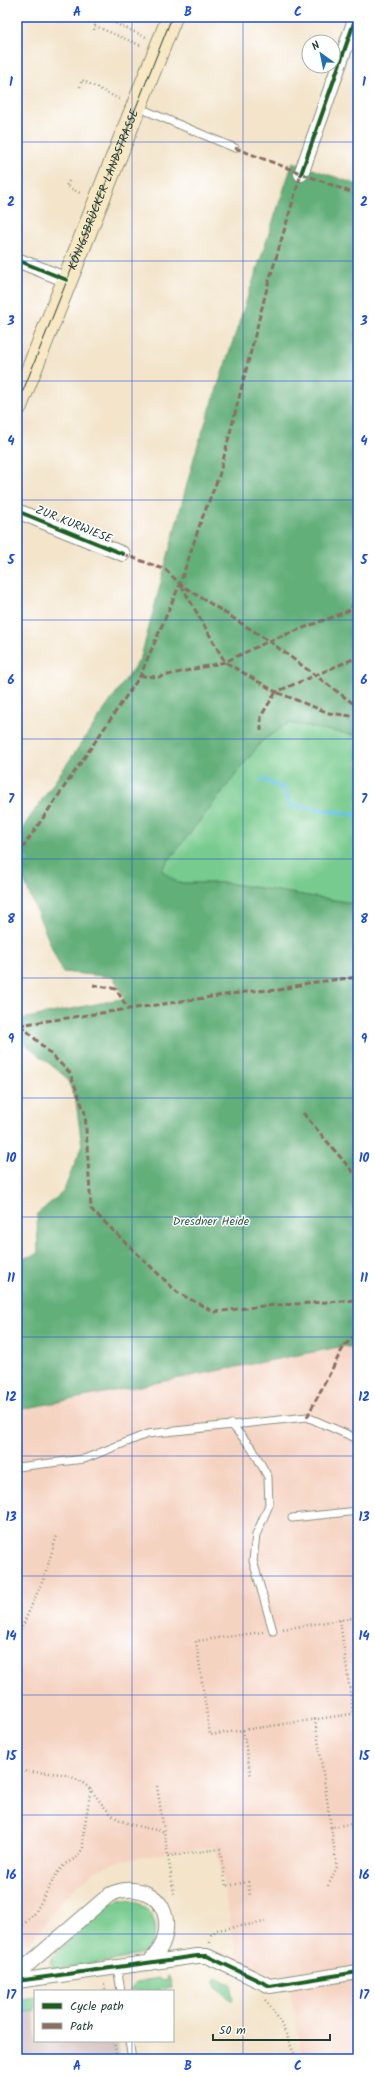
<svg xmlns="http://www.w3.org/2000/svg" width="375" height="2076" font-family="Kalam,sans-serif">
<rect width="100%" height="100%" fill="#fff"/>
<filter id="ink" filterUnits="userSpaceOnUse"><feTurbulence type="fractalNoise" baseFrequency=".025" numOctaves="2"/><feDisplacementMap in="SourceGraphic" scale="8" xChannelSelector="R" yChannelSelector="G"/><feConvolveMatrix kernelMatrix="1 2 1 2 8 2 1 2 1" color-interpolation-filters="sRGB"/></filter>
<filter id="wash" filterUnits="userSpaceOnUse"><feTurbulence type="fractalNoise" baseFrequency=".012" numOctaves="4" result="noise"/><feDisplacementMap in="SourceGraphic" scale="16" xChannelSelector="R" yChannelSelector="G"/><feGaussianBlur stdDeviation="0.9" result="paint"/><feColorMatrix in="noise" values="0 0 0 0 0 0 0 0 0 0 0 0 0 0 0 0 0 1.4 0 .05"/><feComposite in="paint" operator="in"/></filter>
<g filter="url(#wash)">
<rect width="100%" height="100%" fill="#f3e4ca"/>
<!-- built -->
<polygon fill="#f5d3c1" points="344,1346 358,1349 358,2059 303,2059 287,1975 257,1971 237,1957 216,1846 122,1860 97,1869 60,1902 37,1935 17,1952 17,1410"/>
<!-- industrial -->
<polygon fill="#d1c0bc" points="35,1997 35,2041 117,2041 121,2059 17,2059 17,2000"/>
<!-- green -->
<g fill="#78cb8e" stroke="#4c8461">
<polygon points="289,723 358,736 358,904 228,883 178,883 161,870 262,741"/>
<path d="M 119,1900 C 148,1897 169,1930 145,1951 C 134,1960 71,1967 54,1969 L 50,1962 L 54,1955 C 74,1937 94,1913 119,1900 Z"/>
<path d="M 169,1976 L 172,1988 L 153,1991 L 129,1991 C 134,1980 149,1980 159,1978 L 161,1981 L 168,1980 L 167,1977 Z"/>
<polygon points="216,1977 231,1985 234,1999 232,2001 218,1988 214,1981"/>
<polygon points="35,1997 35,2011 17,2014 17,2000"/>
</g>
<!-- forest -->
<polygon fill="#62af79" stroke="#407656" points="293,162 358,185 358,736 289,723 262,741 161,870 178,883 228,883 358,904 358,1349 344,1346 17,1410 17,1260 38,1254 37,1214 63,1192 82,1146 76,1102 67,1078 17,1037 17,1020 125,998 113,977 62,972 17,864 17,836 141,657 195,454"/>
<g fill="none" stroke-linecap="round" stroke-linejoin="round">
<!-- stream -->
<g stroke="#64c2e2" stroke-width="4.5">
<polyline points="262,779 284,789 289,805 358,815"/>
<polyline points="17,862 26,860"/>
</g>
</g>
</g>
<g filter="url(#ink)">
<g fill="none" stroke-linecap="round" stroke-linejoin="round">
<!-- service casing -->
<g stroke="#89907f" stroke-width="9">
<g id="service">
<polyline points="137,107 235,148"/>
<polyline points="231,1424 252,1448 268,1477 269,1505 256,1535 253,1561 273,1631"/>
<polyline points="17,1467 84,1459 147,1434 307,1417 358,1439"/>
<polyline points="292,1518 358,1511"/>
<polyline points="117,1967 121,1991"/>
<polyline points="129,2041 132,2059"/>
</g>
</g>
<!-- minor casing -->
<g stroke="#89907f" stroke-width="16">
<g id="minor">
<polyline points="301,174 356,17"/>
<polyline points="17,260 67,280"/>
<polyline points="17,511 123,554"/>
<path d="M 17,1974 L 109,1895 C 140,1880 173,1899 165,1936 C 163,1947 156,1954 149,1963"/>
<polyline points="17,1981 197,1956 207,1956 270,1986 358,1972"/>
</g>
</g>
<!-- secondary casing -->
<g stroke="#89907f" stroke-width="22">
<g id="secondary">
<path id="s1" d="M 17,406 L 172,17"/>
</g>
</g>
<!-- path -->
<g stroke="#89907f" stroke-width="2.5" stroke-dasharray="1 3" stroke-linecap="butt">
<polyline points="101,17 146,37"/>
<polyline points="94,30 95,26 142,46"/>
<polyline points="80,87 82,80 121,100"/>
<polyline points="69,181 66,186 82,194"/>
<polyline points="340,1620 353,1714"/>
<polyline points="283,1629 358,1617"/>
<polyline points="263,1632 196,1641 210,1735 358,1713"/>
<polyline points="17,1638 44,1578 57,1535"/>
<polyline points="315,1719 331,1827"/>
<polyline points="243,1730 251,1777"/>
<path d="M 17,1770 C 34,1774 53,1771 69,1776 C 95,1785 96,1803 115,1817 C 128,1826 149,1828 165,1832"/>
<polyline points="157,1786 174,1894"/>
<polyline points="168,1856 220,1849 226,1886 248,1882 250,1897"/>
<polyline points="328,1886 337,1867 331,1827 358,1823"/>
<polyline points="17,1931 35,1913 57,1873 65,1864 76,1858 83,1848 83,1836 91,1788"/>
<polyline points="210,1943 211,1935 217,1930 265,1922"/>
<polyline points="104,1984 106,1991"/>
<path d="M 265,2000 C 280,2017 288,2038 296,2059"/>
<polyline points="114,2041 116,2054"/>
</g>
<!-- service -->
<use href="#service" stroke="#fff" stroke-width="7"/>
<!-- minor -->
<use href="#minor" stroke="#fff" stroke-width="14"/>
<!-- secondary -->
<use href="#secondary" stroke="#f8e8c3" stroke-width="20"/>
<!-- tram -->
<polyline stroke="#1f3d34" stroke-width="1" points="17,406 172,17"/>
<!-- quiet -->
<g stroke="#8d6e63" stroke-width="3" stroke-dasharray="6 3" stroke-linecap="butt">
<polyline points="235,148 358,195"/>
<polyline points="123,554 166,570 180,584 269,641 358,707"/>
<polyline points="181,585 225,662 276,692 358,657"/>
<polyline points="140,676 159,677 225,662 269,641 348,611 358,600"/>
<polyline points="261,731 261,716 276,692 329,713 358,717"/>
<polyline points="17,856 140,676 180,584 201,521 219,476 267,288 301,174"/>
<polyline points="93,985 116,989 128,1009"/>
<polyline points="19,1025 252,991 279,990 308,983 358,977"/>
<polyline points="21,1025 70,1073 85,1113 91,1209 177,1292 214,1312 263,1306 358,1300"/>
<polyline points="303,1113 358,1178"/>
<polyline points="17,1213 17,1221"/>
<polyline points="307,1417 344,1346 358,1333"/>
</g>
<!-- cycleway casing -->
<g stroke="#fff" stroke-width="6">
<g id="cycleway">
<polyline points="301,174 356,17"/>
<polyline points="17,260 67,280"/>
<polyline points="17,511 123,554"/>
<polyline points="17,1981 197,1956 207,1956 270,1986 358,1972"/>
</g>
</g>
<!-- cycleway -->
<use href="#cycleway" stroke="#1b5e20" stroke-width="4"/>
</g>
</g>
<!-- grid -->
<path fill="none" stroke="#1d4ed8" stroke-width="1" stroke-opacity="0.55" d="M 132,17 L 132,1991M 243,17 L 243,2059M 17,142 L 358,142M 17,261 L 358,261M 17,381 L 358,381M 17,500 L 358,500M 17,620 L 358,620M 17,739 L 358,739M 17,859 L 358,859M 17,978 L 358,978M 17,1098 L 358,1098M 17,1217 L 358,1217M 17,1337 L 358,1337M 17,1456 L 358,1456M 17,1576 L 358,1576M 17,1695 L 358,1695M 17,1815 L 358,1815M 17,1934 L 358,1934M 132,2041 L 132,2059"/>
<g text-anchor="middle" stroke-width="3" stroke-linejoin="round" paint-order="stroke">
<!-- street labels -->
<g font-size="12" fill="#1f3d34" stroke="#fff">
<text dy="4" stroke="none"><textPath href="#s1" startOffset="233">KÖNIGSBRÜCKER LANDSTRASSE</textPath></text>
<text transform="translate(74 524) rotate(22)" y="4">ZUR KURWIESE</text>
</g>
<!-- park labels -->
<g font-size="12" fill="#35604a" stroke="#fff">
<text x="211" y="1225">Dresdner Heide</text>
</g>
</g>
<!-- margin -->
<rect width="375" height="2076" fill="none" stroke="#fff" stroke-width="44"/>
<!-- legend -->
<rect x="34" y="1990" width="140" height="52" fill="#ffffff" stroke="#a5b1ae"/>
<rect x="42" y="2003" width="20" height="6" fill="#1b5e20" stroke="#a5b1ae"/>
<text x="70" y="2010" font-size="12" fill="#1f3d34">Cycle path</text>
<rect x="42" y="2023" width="20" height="6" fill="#8d6e63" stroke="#a5b1ae"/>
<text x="70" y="2030" font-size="12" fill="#1f3d34">Path</text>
<!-- north arrow -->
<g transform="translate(321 54) rotate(327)"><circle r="19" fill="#ffffff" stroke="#a5b1ae"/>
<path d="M0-3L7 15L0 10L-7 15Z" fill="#1f6fb2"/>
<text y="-6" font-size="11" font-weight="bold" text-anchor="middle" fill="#1f3d34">N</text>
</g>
<!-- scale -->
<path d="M213 2034v6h117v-6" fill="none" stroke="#1f3d34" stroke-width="2"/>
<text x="219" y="2034" font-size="12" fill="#1f3d34" stroke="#ffffff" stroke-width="3" paint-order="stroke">50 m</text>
<rect x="22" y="22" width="331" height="2032" fill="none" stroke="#1d4ed8" stroke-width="1.5"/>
<g font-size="13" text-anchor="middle" font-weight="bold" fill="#1d4ed8">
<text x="77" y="16">A</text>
<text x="188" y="16">B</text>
<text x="298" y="16">C</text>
<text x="11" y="86">1</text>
<text x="364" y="86">1</text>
<text x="11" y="206">2</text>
<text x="364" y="206">2</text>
<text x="11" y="325">3</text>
<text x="364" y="325">3</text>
<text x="11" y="445">4</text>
<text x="364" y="445">4</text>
<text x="11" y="564">5</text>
<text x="364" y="564">5</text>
<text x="11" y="684">6</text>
<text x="364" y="684">6</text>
<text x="11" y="803">7</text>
<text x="364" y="803">7</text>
<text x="11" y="923">8</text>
<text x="364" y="923">8</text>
<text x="11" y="1043">9</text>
<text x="364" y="1043">9</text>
<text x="11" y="1162">10</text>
<text x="364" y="1162">10</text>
<text x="11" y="1282">11</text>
<text x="364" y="1282">11</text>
<text x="11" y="1401">12</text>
<text x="364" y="1401">12</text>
<text x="11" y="1521">13</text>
<text x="364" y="1521">13</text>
<text x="11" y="1640">14</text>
<text x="364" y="1640">14</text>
<text x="11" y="1760">15</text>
<text x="364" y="1760">15</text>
<text x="11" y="1879">16</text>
<text x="364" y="1879">16</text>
<text x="11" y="1999">17</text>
<text x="364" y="1999">17</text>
<text x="77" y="2070">A</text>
<text x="188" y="2070">B</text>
<text x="298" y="2070">C</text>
</g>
</svg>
